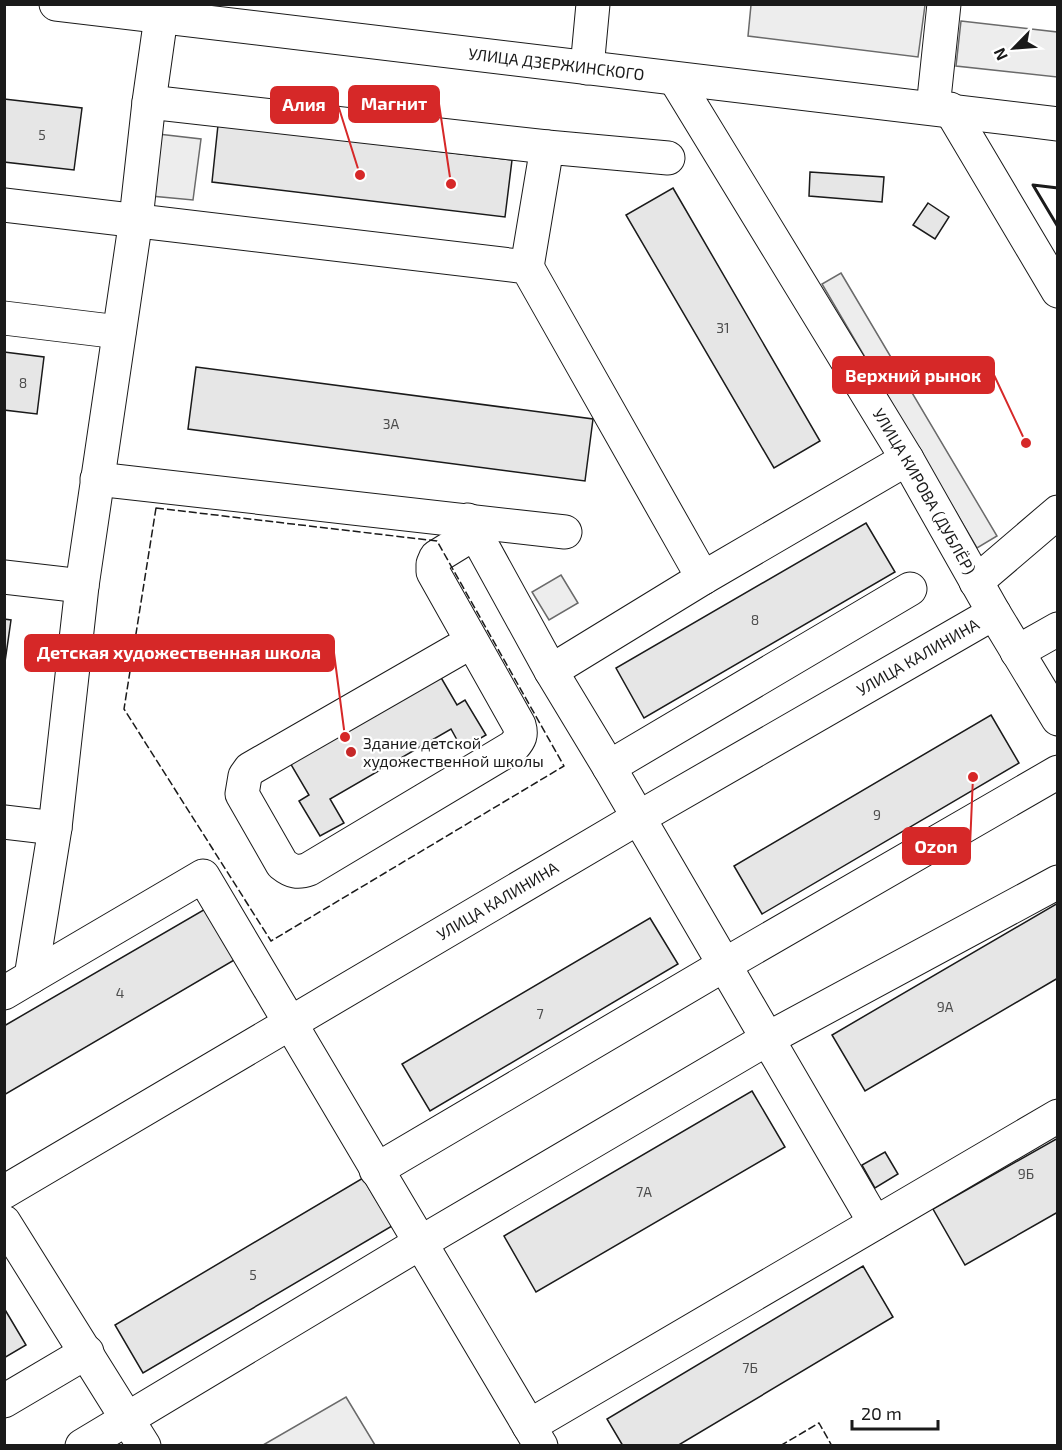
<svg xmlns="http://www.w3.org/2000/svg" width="1062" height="1450" font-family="'Exo 2',sans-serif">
<rect width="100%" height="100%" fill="#fff"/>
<!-- parking -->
<g fill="#ededed" stroke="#6a6a6a" stroke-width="1.5">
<polygon points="751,5 925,5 918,57 748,36"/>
<polygon points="961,21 1057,32 1057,77 956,66"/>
<polygon points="158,134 201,139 193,200 151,196"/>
<polygon points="841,273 997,536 977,548 822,284"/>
<polygon points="561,575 578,603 549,620 532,592"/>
<polygon points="346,1397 375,1445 263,1445"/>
</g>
<!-- building -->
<g fill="#e6e6e6" stroke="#1a1a1a" stroke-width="1.5">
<polygon points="4,99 82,108 74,170 4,162"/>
<polygon points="218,125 512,160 505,217 212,182"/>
<polygon points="810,172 884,177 882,202 809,196"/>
<polygon points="673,188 820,441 774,468 626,215"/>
<polygon points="928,203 949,217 935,239 913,225"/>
<polygon points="4,352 44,357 37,414 4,410"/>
<polygon points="196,367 593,419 585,481 188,429"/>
<polygon points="866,523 895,572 644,718 616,668"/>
<polygon points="4,619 11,620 4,669"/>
<polygon points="436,669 457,705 465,700 486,735 462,749 451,729 330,799 344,823 320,836 299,801 309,795 286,756"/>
<polygon points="991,715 1019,763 762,914 734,866"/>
<polygon points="1058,903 1058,978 865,1091 832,1035"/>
<polygon points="207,908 236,959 4,1095 4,1026"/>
<polygon points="650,918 678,964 430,1111 402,1064"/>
<polygon points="752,1091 785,1147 536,1292 504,1236"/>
<polygon points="1058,1138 1058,1212 965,1265 933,1209"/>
<polygon points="885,1152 898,1174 875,1188 862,1165"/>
<polygon points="363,1178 392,1226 143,1373 115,1325"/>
<polygon points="863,1266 893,1317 677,1446 623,1446 607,1419"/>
<polygon points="4,1308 26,1345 4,1358"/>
</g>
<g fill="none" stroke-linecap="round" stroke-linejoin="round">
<!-- minor casing -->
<g stroke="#1a1a1a" stroke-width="35">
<g id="minor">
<polyline points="587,68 593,4"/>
<path id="s1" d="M 675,79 L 907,459 L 994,613 L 1058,719"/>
<polyline points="149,102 547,147"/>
<polyline points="933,108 944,4"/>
<polyline points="950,109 1058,291"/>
<polyline points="4,205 527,267 703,578"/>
<polyline points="527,267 547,147 668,158"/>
<polyline points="4,318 119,332"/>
<polyline points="97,479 565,532"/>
<polyline points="468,520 551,671 609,767 875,1223"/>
<polyline points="4,577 82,586"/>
<polyline points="976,582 1058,512"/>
<path d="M 471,642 L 250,769 L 245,776 L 242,794 L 282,864 C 292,872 298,873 309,869 L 513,747 C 520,739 522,735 519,725 L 433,572 L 433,564 L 436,557 L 475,533"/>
<polyline points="1017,652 1058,629"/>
<polyline points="551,671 703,578 907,459"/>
<polyline points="609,767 910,589"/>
<polyline points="4,822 55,828"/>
<polyline points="31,977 203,876 541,1446"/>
<polyline points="4,993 31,977 55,828 82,586 136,219 149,102 161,17"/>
<polyline points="376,1170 724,965 1058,772"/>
<path id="s2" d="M 4,1192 L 638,818 L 994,613"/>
<polyline points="4,1222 144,1446"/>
<polyline points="4,1401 87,1352"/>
<polyline points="529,1426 1058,1116"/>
<polyline points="82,1446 420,1243 767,1039 1058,882"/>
</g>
</g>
<!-- major casing -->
<g stroke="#1a1a1a" stroke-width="35">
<g id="major">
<path id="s3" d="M 56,4 L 1058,124"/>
</g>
</g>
<!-- minor -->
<use href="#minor" stroke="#fff" stroke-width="33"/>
<!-- major -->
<use href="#major" stroke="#fff" stroke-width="33"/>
<!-- fence -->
<g stroke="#1a1a1a" stroke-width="1.5" stroke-dasharray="8 3" stroke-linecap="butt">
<polygon points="156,508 437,541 564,766 271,941 124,709"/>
<polyline points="780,1446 819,1423 832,1446"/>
</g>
<!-- wall -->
<polyline stroke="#1a1a1a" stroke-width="3" points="1058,188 1033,185 1058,227"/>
</g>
<!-- markers -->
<circle fill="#c62828" stroke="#fff" stroke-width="2" cx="351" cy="752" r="6"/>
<g text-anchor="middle" stroke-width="4.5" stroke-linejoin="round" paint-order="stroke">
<!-- number labels -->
<g font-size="14" fill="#4d4d4d">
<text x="42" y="140">5</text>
<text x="723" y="333">31</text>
<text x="23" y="388">8</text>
<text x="391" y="429">3А</text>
<text x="755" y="625">8</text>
<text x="877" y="820">9</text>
<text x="120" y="998">4</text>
<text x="945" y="1012">9А</text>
<text x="540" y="1019">7</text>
<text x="1026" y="1179">9Б</text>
<text x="644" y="1197">7А</text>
<text x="253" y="1280">5</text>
<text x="750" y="1373">7Б</text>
</g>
<!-- street labels -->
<g font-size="16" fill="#1a1a1a" stroke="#fff">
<text dy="6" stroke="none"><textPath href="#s3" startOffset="504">УЛИЦА ДЗЕРЖИНСКОГО</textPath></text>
<text dy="6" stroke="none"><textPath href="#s1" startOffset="482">УЛИЦА КИРОВА (ДУБЛЁР)</textPath></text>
<text dy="6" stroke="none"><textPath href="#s2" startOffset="1059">УЛИЦА КАЛИНИНА</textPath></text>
<text dy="6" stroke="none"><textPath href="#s2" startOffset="573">УЛИЦА КАЛИНИНА</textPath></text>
</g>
<!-- poi labels -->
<g font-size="16" fill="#1a1a1a" stroke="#fff" text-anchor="start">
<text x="363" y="749">Здание детской<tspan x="363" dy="18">художественной школы</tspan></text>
</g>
</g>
<!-- callouts -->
<path fill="none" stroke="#d62828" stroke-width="2" d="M451 184L439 104M360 175L338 105M1026 443L994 375M345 737L334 653M973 777L970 846"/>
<g fill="#d62828" stroke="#fff" stroke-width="2">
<circle cx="451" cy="184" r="6"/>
<circle cx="360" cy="175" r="6"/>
<circle cx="1026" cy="443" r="6"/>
<circle cx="345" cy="737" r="6"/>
<circle cx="973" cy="777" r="6"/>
</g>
<g fill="#d62828" stroke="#d62828" stroke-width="2">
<rect x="349" y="86" width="90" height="36" rx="6"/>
<rect x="271" y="87" width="67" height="36" rx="6"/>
<rect x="833" y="357" width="161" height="36" rx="6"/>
<rect x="25" y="635" width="309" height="36" rx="6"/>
<rect x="903" y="828" width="67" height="36" rx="6"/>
</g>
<g font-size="18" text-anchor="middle" font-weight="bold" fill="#fff">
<text x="394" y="110">Магнит</text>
<text x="304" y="111">Алия</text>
<text x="913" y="382">Верхний рынок</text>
<text x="179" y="659">Детская художественная школа</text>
<text x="936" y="853">Ozon</text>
</g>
<!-- border -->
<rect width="1062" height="1450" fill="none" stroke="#1a1a1a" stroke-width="12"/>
<!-- north arrow -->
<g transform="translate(1014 48) rotate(245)" stroke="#ffffff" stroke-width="4.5" paint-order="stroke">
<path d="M0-4.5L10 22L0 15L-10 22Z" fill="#1a1a1a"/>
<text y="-9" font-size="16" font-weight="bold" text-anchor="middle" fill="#1a1a1a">N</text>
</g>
<!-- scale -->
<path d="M852 1420v9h86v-9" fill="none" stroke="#1a1a1a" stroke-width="3"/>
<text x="861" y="1420" font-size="18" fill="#1a1a1a" stroke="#ffffff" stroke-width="4.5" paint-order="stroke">20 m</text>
</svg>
